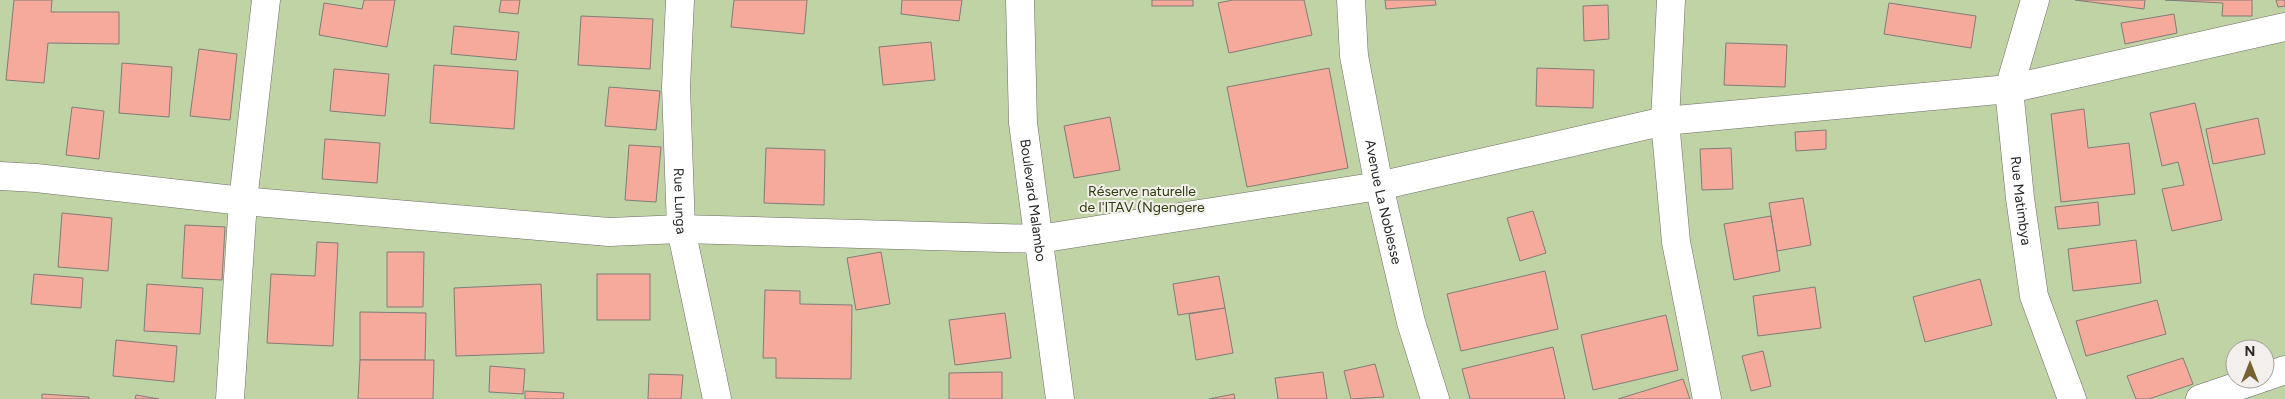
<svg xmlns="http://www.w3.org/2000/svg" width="2285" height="399" font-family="Figtree,sans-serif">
<rect width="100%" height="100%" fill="#e5e2df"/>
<!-- green -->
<path fill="#c0d3a4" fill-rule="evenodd" d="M 0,0 L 2285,0 L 2285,399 L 0,399 ZM 2235,349 L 2265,349 L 2265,379 L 2235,379 Z"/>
<!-- building -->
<g fill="#f6aa9b" stroke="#817c7b">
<polygon points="14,0 52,0 51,12 119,12 119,44 48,43 44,83 6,80"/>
<polygon points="364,0 395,0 387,47 319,35 324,3 362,9"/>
<polygon points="501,0 520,0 518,14 499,12"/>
<polygon points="734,0 807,0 804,34 731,27"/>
<polygon points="902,0 962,0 959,21 901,14"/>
<rect x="1152" y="0" width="41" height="6"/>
<polygon points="1233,0 1304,0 1312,35 1229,53 1218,3"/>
<polygon points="1385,0 1435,0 1436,5 1386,9"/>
<polygon points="2075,0 2145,0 2144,9"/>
<polygon points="2165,0 2252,0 2252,16 2222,16 2223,3"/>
<polygon points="2276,0 2285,0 2285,6 2278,7"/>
<polygon points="1889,3 1976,16 1971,48 1884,34"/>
<polygon points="1608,5 1609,39 1584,41 1583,6"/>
<polygon points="2174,14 2177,33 2125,44 2121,23"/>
<polygon points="581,16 653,19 650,69 578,65"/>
<polygon points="454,26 519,32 516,60 451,54"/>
<polygon points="931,42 935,80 883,85 879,47"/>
<polygon points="1726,43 1787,45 1785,87 1724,85"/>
<polygon points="199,49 237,54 230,120 190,116"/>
<polygon points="122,63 172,67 169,117 119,113"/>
<polygon points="434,65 518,71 514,129 430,123"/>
<polygon points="1329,68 1348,168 1247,187 1227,87"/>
<polygon points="1537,68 1594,70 1593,108 1536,106"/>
<polygon points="334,69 389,74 385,116 330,111"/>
<polygon points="609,87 660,91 656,130 605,126"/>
<polygon points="2195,103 2222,220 2172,231 2162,189 2184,185 2178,162 2162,166 2150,113"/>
<polygon points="72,107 104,111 99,159 66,155"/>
<polygon points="2084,109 2088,148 2129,143 2135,194 2061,202 2051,114"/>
<polygon points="1110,117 1120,170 1074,178 1064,126"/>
<polygon points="2258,118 2265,154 2213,164 2206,129"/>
<polygon points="1826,130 1826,149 1796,151 1795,132"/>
<polygon points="325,139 380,143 377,183 322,179"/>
<polygon points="629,145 661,147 656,202 625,200"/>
<polygon points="766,148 825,150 824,205 764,203"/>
<polygon points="1731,148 1733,189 1702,190 1700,149"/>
<polygon points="1803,198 1811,245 1777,251 1769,203"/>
<polygon points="2098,202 2100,225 2058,229 2055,207"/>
<polygon points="1533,211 1546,253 1520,261 1507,218"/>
<polygon points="62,213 112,218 108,271 58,267"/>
<polygon points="1771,216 1780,271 1734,280 1724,224"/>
<polygon points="185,225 225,227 222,280 182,278"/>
<polygon points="2136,240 2141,283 2073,291 2068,249"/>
<polygon points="317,242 338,243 333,346 267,343 271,274 315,276"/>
<polygon points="387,252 424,252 423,307 387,307"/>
<polygon points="881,252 890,304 856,310 847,258"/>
<polygon points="1545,271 1558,329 1461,351 1447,294"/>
<polygon points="34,274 83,278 81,308 31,304"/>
<rect x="597" y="274" width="53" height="46"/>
<polygon points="1219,276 1225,308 1178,315 1173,284"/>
<polygon points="1980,279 1992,325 1925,342 1913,297"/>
<polygon points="147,284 203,288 200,334 144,331"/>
<polygon points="541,284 544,353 456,356 454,288"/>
<polygon points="1815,287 1821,328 1758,336 1753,296"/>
<polygon points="765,290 800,291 800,304 852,305 851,379 776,378 776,358 763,358"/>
<polygon points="2157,300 2166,334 2086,356 2076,321"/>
<polygon points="1225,308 1233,353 1196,360 1189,314"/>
<polygon points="360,312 426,313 425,360 360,360"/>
<polygon points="1005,313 1011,358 955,365 949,320"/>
<polygon points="1666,315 1678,370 1593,390 1581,335"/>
<polygon points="116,340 177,346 174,382 113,376"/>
<polygon points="1553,347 1565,399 1470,399 1462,369"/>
<polygon points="1763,351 1771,386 1751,391 1742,356"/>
<polygon points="2183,358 2193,384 2149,399 2136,399 2127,376"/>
<polygon points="360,360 434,360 433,399 358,399"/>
<polygon points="1375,364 1384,397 1351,399 1344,371"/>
<polygon points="490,366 525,369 523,394 489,392"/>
<polygon points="1002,372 1002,399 949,399 949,373"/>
<polygon points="1323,372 1327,399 1278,399 1275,378"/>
<polygon points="649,374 683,375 681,399 648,399"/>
<polygon points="1683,379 1690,399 1618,399"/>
<polygon points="525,391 564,393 563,399 525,399"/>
<polygon points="42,394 89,397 89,399 42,399"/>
<polygon points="1234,394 1235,399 1209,399"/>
<polygon points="136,395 159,399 135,399"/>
</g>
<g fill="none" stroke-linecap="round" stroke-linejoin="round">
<!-- street casing -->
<g stroke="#6d6b68" stroke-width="29">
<g id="street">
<path id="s1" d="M 680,0 L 676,87 L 681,229 L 717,399"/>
<path id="s2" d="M 1020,0 L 1023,123 L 1060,399"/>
<path id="s3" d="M 1351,0 L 1354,56 L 1379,186 L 1411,322 L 1435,399"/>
<polyline points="1671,0 1665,121 1676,242 1707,399"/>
<path id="s4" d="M 2035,0 L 2009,89 L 2020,198 L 2034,296 L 2072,399"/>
<polyline points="0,176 36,178 243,201 609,232 681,229 1039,239 1379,186 1665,121 2009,89 2285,27"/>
<polyline points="2265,377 2285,370"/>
<polyline points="230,399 243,201 266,0"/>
<polyline points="2200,399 2259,379"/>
</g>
</g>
<!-- street -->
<use href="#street" stroke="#fff" stroke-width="28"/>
</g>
<g text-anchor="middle" stroke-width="4" stroke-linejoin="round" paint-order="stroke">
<!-- park labels -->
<g font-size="14" fill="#2d3c0b" stroke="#f2efec">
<text x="1142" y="196">Réserve naturelle<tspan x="1142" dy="16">de l'ITAV (Ngengere</tspan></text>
</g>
<!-- street labels -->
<g font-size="14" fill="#292826" stroke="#f2efec">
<text dy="5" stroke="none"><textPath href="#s2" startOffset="201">Boulevard Malambo</textPath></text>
<text dy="5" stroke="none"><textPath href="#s1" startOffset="201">Rue Lunga</textPath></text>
<text dy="5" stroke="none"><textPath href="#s3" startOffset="205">Avenue La Noblesse</textPath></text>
<text dy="5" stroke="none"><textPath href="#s4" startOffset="205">Rue Matimbya</textPath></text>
</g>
</g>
<!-- north arrow -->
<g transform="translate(2250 364)"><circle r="24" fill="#f2efec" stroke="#a29f9d"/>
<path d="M0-4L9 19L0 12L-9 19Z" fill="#766231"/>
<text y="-8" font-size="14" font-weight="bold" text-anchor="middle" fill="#292826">N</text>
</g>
</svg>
